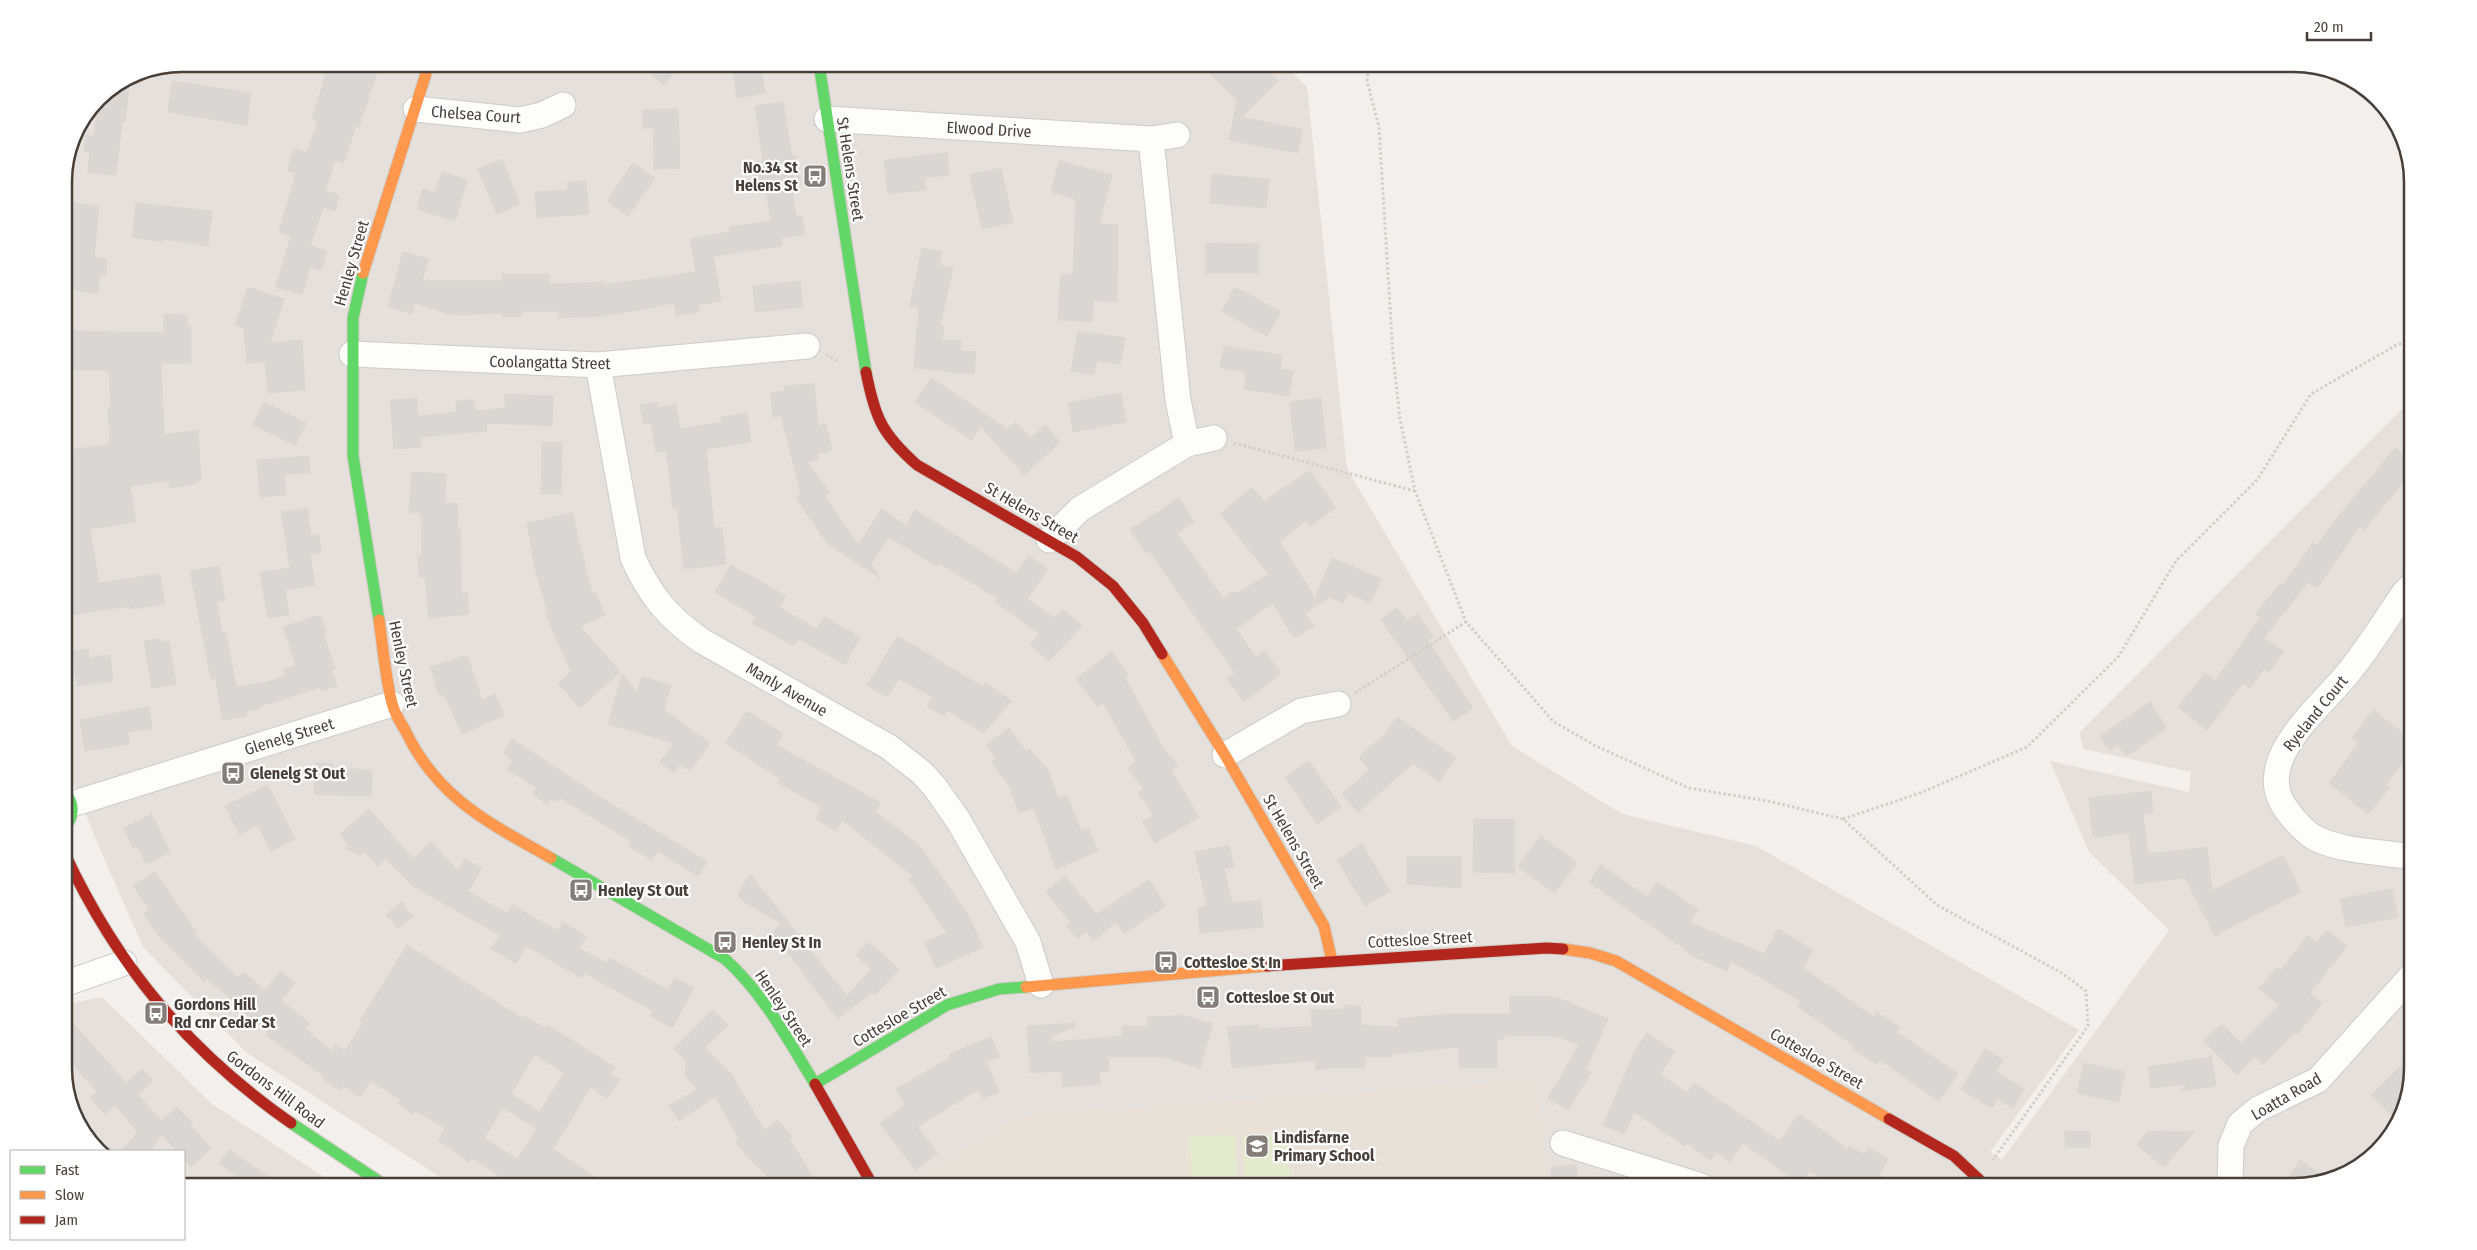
<svg xmlns="http://www.w3.org/2000/svg" width="2477" height="1250" font-family="'Fira Sans Condensed',sans-serif">
<rect width="100%" height="100%" fill="#f2efec"/>
<!-- residential -->
<g fill="#e5e0db">
<polygon points="183,64 1283,64 1307,87 1347,469 1512,746 1622,814 1756,846 2079,1030 1990,1152 2002,1160 2169,930 2089,852 2050,761 2189,792 2191,772 2084,749 2079,733 2413,398 2413,1067 2401,1119 2360,1166 2294,1186 454,1186 247,1053 143,947 96,840 64,759 64,175 73,137 99,98 138,73"/>
<polygon points="102,997 212,1104 338,1186 184,1186 184,1151 104,1151 84,1133 64,1075 64,1005"/>
</g>
<!-- education -->
<polygon fill="#e8e1d8" points="1538,1080 1546,1186 919,1186 920,1177 1023,1116"/>
<!-- green -->
<g fill="#e4eace">
<polygon points="1236,1135 1237,1186 1191,1186 1190,1136"/>
<polygon points="1289,1135 1290,1186 1244,1186 1243,1136"/>
</g>
<!-- building -->
<g fill="#dad6d3" stroke="#dad6d2" fill-rule="evenodd">
<polygon points="329,64 380,64 359,127 356,125 344,163 335,160 325,191 339,195 335,211 323,207 310,246 327,251 321,270 310,267 302,295 276,287 291,236 279,232 296,174 287,170 294,149 307,153 318,121 312,119"/>
<polygon points="640,64 664,64 674,73 664,85"/>
<polygon points="732,64 760,64 765,93 737,98"/>
<polygon points="1200,64 1260,64 1278,81 1242,117 1302,129 1298,153 1229,140 1237,100"/>
<polygon points="130,78 125,122 122,122 116,175 88,172 90,152 84,151 86,135 94,136 98,100"/>
<polygon points="172,81 251,93 247,125 168,112"/>
<polygon points="783,102 792,157 796,156 800,181 792,191 796,217 802,216 805,234 781,238 782,246 713,256 721,301 698,305 699,312 676,316 674,303 605,316 559,318 559,311 521,311 521,317 503,317 503,313 452,315 415,303 412,314 388,306 403,252 429,259 422,281 503,281 502,274 549,274 549,284 604,282 604,285 696,272 690,239 730,232 729,227 771,221 764,179 754,181 751,163 763,161 755,106"/>
<polygon points="678,109 680,168 654,169 653,127 643,128 643,110"/>
<polygon points="947,153 949,175 925,178 926,190 888,194 884,160"/>
<polygon points="502,159 520,204 497,214 478,169"/>
<polygon points="1059,161 1112,175 1099,224 1118,225 1117,302 1093,300 1092,322 1058,320 1061,274 1073,275 1076,199 1051,192"/>
<polygon points="633,163 655,178 628,216 607,201"/>
<polygon points="1001,168 1013,222 982,229 970,175"/>
<polygon points="442,172 467,180 455,221 417,209 423,189 435,193"/>
<polygon points="1212,174 1269,179 1266,208 1210,203"/>
<polygon points="586,181 589,214 537,218 535,192 568,190 567,182"/>
<polygon points="73,203 99,206 94,257 107,259 106,275 100,274 98,293 69,289 70,280 65,279"/>
<polygon points="136,203 212,211 208,246 163,239 162,242 132,237"/>
<polygon points="1205,243 1259,244 1259,273 1205,273"/>
<polygon points="922,248 942,252 939,265 953,268 940,326 944,326 942,340 961,341 960,351 976,352 974,374 914,368 919,308 910,306"/>
<polygon points="800,281 803,307 755,312 753,286"/>
<polygon points="248,287 284,299 270,343 302,340 305,390 268,393 265,362 247,363 244,328 235,325"/>
<polygon points="1235,287 1281,312 1267,336 1222,311"/>
<polygon points="164,314 187,315 187,326 191,326 191,363 161,363 164,435 198,430 201,481 195,482 195,484 170,488 169,481 130,486 136,522 90,529 99,583 160,574 165,604 130,609 130,606 64,616 64,599 70,598 64,554 64,535 67,535 64,517 64,451 110,444 108,408 111,408 109,370 64,370 64,331 164,333"/>
<polygon points="1078,331 1125,338 1120,364 1097,361 1094,375 1071,371"/>
<polygon points="1224,346 1282,355 1280,369 1293,371 1289,396 1244,389 1246,372 1220,368"/>
<polygon points="931,378 1007,429 1016,422 1031,438 1045,425 1060,442 1024,475 981,427 972,440 915,402"/>
<polygon points="814,384 818,426 826,424 832,450 817,454 819,459 807,462 830,493 825,496 858,545 882,509 906,525 915,510 1016,573 1029,556 1048,569 1027,599 1054,618 1063,609 1082,626 1049,661 1030,644 1040,634 995,602 998,599 939,563 937,566 889,537 871,564 880,578 827,543 796,498 801,494 781,416 773,417 771,392 785,391 784,386"/>
<polygon points="1121,393 1126,422 1073,432 1068,403"/>
<polygon points="505,394 553,396 552,426 486,423 487,431 420,437 421,447 394,449 390,400 417,398 418,416 457,412 456,401 474,400 475,411 505,408"/>
<polygon points="1321,398 1326,448 1295,451 1290,402"/>
<polygon points="264,402 306,423 295,445 253,425"/>
<polygon points="657,402 658,407 676,404 680,429 722,422 721,417 747,413 751,442 706,449 714,528 722,527 726,564 684,569 677,508 673,509 666,450 656,452 651,423 644,424 640,405"/>
<polygon points="542,442 562,442 561,494 541,494"/>
<polygon points="2395,448 2413,463 2413,470 2364,530 2360,526 2317,588 2308,582 2264,638 2284,652 2269,672 2264,669 2250,688 2243,683 2207,730 2178,707 2205,673 2215,681 2260,618 2255,614 2280,584 2282,586 2313,543 2317,546 2333,523"/>
<polygon points="309,456 310,473 284,474 286,495 260,497 257,460"/>
<polygon points="1310,471 1336,508 1310,526 1306,520 1280,542 1315,598 1332,558 1381,579 1371,603 1348,593 1344,603 1330,597 1305,613 1314,626 1294,638 1273,603 1236,629 1256,657 1265,651 1281,674 1244,701 1227,679 1235,673 1149,551 1146,553 1130,530 1179,498 1194,522 1177,533 1223,598 1234,591 1236,594 1269,574 1220,514 1252,488 1264,501"/>
<polygon points="412,472 446,474 445,503 458,503 457,529 460,529 461,594 467,593 469,614 429,618 425,577 419,577 418,556 422,556 421,513 409,512"/>
<polygon points="307,508 311,536 319,534 321,553 310,554 315,585 285,590 289,615 268,618 260,573 290,568 281,512"/>
<polygon points="572,513 592,593 595,592 605,615 580,626 620,672 580,708 558,683 571,672 545,613 548,612 536,573 527,523"/>
<polygon points="731,565 786,596 779,607 817,629 824,617 860,637 845,665 798,638 794,646 752,623 756,617 715,592"/>
<polygon points="219,566 225,600 217,602 222,633 226,633 236,687 266,682 286,676 284,669 296,665 283,627 320,615 326,632 323,633 335,669 331,670 337,686 321,691 320,687 258,707 259,709 246,711 247,716 222,720 216,679 211,679 190,571"/>
<polygon points="1397,608 1407,621 1417,614 1433,636 1427,640 1473,708 1453,721 1381,620"/>
<polygon points="898,636 983,687 986,683 1012,701 983,733 947,710 944,716 927,706 932,697 899,679 887,697 867,685"/>
<polygon points="161,638 161,642 169,641 176,684 152,688 144,641"/>
<polygon points="88,649 89,658 110,655 113,681 77,686 72,651"/>
<polygon points="1112,652 1129,675 1125,678 1163,747 1178,766 1171,770 1199,817 1155,843 1142,821 1154,815 1138,793 1143,788 1128,768 1136,761 1103,703 1098,707 1076,679"/>
<polygon points="467,655 482,700 495,694 504,715 462,734 444,694 439,695 430,667"/>
<polygon points="622,674 637,692 642,677 671,685 664,710 710,743 690,771 680,764 674,772 660,762 674,743 608,724"/>
<polygon points="2150,702 2167,728 2126,756 2118,745 2110,750 2100,736"/>
<polygon points="149,707 152,729 128,732 129,744 85,751 80,720"/>
<polygon points="2373,710 2413,741 2413,750 2386,784 2390,787 2368,814 2329,783 2359,743 2352,737"/>
<polygon points="747,711 783,734 776,745 881,803 875,812 920,846 967,913 983,947 936,968 925,942 947,933 909,879 913,876 842,820 836,831 816,819 822,807 778,783 780,779 726,743"/>
<polygon points="1397,717 1456,758 1439,782 1413,763 1358,812 1342,794 1370,770 1359,757 1385,734"/>
<polygon points="1009,728 1026,751 1030,749 1048,770 1058,798 1067,795 1081,831 1088,828 1098,851 1056,869 1034,808 1019,813 1009,785 991,762 996,758 986,745"/>
<polygon points="512,739 597,795 707,862 698,876 658,851 652,860 628,846 631,841 560,798 558,802 551,798 547,804 533,794 537,788 507,769 513,760 503,753"/>
<polygon points="1309,761 1341,807 1317,824 1285,777"/>
<polygon points="315,763 333,764 333,768 372,770 371,796 314,794"/>
<polygon points="268,785 295,839 271,851 258,825 239,834 225,806"/>
<polygon points="2151,791 2153,813 2143,814 2148,854 2207,847 2212,891 2283,855 2301,892 2217,934 2216,938 2185,878 2135,884 2129,833 2093,837 2089,798"/>
<polygon points="369,809 413,859 431,842 458,871 465,859 482,868 468,892 507,913 512,905 558,931 562,922 586,936 579,948 606,963 610,958 668,990 675,978 694,988 672,1028 651,1016 653,1011 585,973 582,978 526,946 516,963 491,949 500,935 411,885 386,858 378,866 365,852 360,856 345,848 348,845 340,834"/>
<polygon points="152,814 170,852 146,864 138,847 134,849 124,828"/>
<polygon points="1474,819 1515,819 1515,873 1473,872"/>
<polygon points="1540,836 1577,862 1555,893 1518,867"/>
<polygon points="1362,844 1390,891 1365,906 1337,860"/>
<polygon points="1229,845 1234,867 1224,869 1232,903 1261,901 1263,927 1200,933 1198,907 1207,906 1195,852"/>
<polygon points="1407,857 1461,857 1461,888 1407,884"/>
<polygon points="1601,865 1647,897 1658,882 1698,910 1689,922 1764,954 1778,929 1813,950 1803,968 1874,1017 1876,1012 1900,1027 1897,1032 1958,1074 1939,1101 1880,1060 1877,1064 1853,1049 1855,1046 1798,1007 1801,1001 1731,961 1727,971 1688,954 1689,952 1589,882"/>
<path d="M 155,872 L 197,933 L 195,935 L 238,978 L 243,972 L 265,990 L 280,972 L 295,983 L 281,1000 L 310,1024 L 305,1029 L 332,1051 L 336,1045 L 345,1051 L 363,1023 L 360,1021 L 407,945 L 522,1018 L 524,1016 L 545,1028 L 547,1025 L 615,1067 L 610,1074 L 619,1080 L 607,1098 L 591,1087 L 553,1149 L 608,1186 L 500,1186 L 505,1179 L 472,1158 L 469,1162 L 438,1140 L 445,1128 L 416,1111 L 413,1114 L 398,1104 L 401,1100 L 370,1081 L 360,1097 L 343,1085 L 340,1090 L 323,1079 L 324,1076 L 266,1035 L 268,1033 L 237,1007 L 239,1005 L 207,979 L 204,982 L 162,940 L 143,914 L 150,910 L 133,886 ZM 535,1055 L 564,1073 L 540,1112 L 511,1094 ZM 503,1108 L 537,1129 L 517,1159 L 484,1138 Z"/>
<polygon points="750,874 847,996 871,969 856,955 869,942 899,969 875,995 872,992 838,1019 801,971 802,970 771,934 782,924 743,901 738,895"/>
<polygon points="1065,876 1096,914 1149,880 1166,906 1124,933 1116,922 1093,941 1086,932 1077,938 1067,926 1071,923 1046,892"/>
<polygon points="2392,889 2398,917 2346,927 2340,899"/>
<polygon points="401,902 413,916 398,929 386,915"/>
<polygon points="2327,930 2347,946 2310,993 2322,1003 2298,1034 2295,1032 2263,1065 2255,1057 2237,1075 2204,1041 2221,1024 2241,1043 2279,1005 2259,989 2277,967 2281,970 2308,935 2317,942"/>
<polygon points="1510,996 1556,997 1608,1019 1586,1069 1591,1072 1568,1110 1548,1098 1579,1045 1557,1036 1504,1035 1504,1039 1497,1039 1497,1067 1459,1068 1459,1047 1393,1054 1392,1057 1365,1057 1365,1068 1337,1067 1316,1070 1315,1060 1232,1068 1228,1027 1258,1025 1258,1029 1312,1026 1311,1010 1344,1009 1344,1005 1361,1006 1361,1025 1398,1027 1398,1019 1448,1014 1510,1014"/>
<polygon points="713,1010 728,1025 705,1047 730,1072 765,1131 777,1120 792,1136 789,1139 819,1186 776,1186 735,1143 739,1139 715,1097 679,1121 669,1106 697,1089 685,1076 686,1061 674,1049"/>
<polygon points="64,1013 126,1083 142,1069 153,1081 138,1095 162,1121 177,1107 193,1124 191,1126 211,1148 191,1167 184,1159 184,1151 177,1151 162,1135 149,1151 121,1151 138,1132 115,1105 105,1115 90,1098 97,1092 64,1055"/>
<polygon points="1179,1014 1213,1024 1200,1068 1163,1057 1108,1057 1109,1071 1099,1072 1101,1084 1063,1087 1061,1071 1030,1073 1027,1026 1075,1023 1075,1027 1051,1036 1052,1042 1122,1036 1122,1026 1148,1026 1148,1017 1178,1016"/>
<polygon points="1647,1033 1675,1052 1660,1074 1687,1093 1694,1083 1780,1141 1799,1114 1848,1149 1849,1146 1864,1154 1868,1148 1888,1159 1879,1175 1898,1186 1836,1186 1810,1171 1800,1184 1743,1143 1730,1162 1716,1152 1710,1160 1687,1143 1685,1146 1634,1112 1624,1134 1603,1125 1636,1049"/>
<polygon points="991,1037 1000,1057 986,1062 999,1092 983,1098 979,1089 917,1127 938,1153 916,1170 880,1124 905,1104 896,1089 951,1057 950,1054"/>
<polygon points="1985,1049 2003,1060 1996,1072 2024,1089 2013,1108 1997,1099 1992,1108 1961,1089"/>
<polygon points="2211,1054 2216,1086 2181,1091 2187,1084 2151,1088 2148,1067 2208,1058"/>
<polygon points="2413,1054 2413,1067 2399,1122 2371,1095"/>
<polygon points="2084,1063 2125,1072 2119,1102 2077,1093"/>
<rect x="2065" y="1131" width="25" height="16"/>
<polygon points="2148,1131 2194,1132 2164,1167 2137,1145"/>
<polygon points="229,1150 282,1186 237,1186 242,1180 219,1163"/>
<polygon points="2300,1160 2324,1177 2294,1186 2282,1186"/>
<polygon points="1576,1165 1578,1186 1552,1186 1551,1167"/>
</g>
<g fill="none" stroke-linecap="round" stroke-linejoin="round">
<!-- street casing -->
<g stroke="#cecbc8" stroke-width="27">
<g id="street">
<polyline points="416,109 520,120 542,115 563,105"/>
<polyline points="827,119 1151,139 1177,135"/>
<polyline points="1151,139 1178,400 1187,444"/>
<polyline points="352,354 598,365 807,346"/>
<path d="M 598,365 L 633,558 C 649,594 669,619 702,641 L 889,747 L 921,772 L 934,786 L 958,820 L 1028,942 L 1041,985"/>
<polyline points="1049,540 1080,509 1187,444 1214,438"/>
<path d="M 2413,584 L 2404,593 C 2387,618 2371,644 2352,668 C 2324,706 2246,761 2289,813 C 2296,822 2306,834 2317,839 C 2346,852 2382,852 2413,857"/>
<polyline points="1225,755 1301,711 1338,704"/>
<polyline points="72,804 392,704"/>
<polyline points="64,984 124,963"/>
<polyline points="1563,1143 1701,1186"/>
<polyline points="2230,1186 2231,1146 2240,1124 2258,1109 2318,1080 2413,974"/>
</g>
</g>
<!-- fast casing -->
<g stroke="#d0cbc3" stroke-width="13">
<g id="fast">
<polyline points="819,64 866,372"/>
<polyline points="363,273 353,318 353,456 379,620"/>
<path d="M 64,791 C 75,803 75,816 64,828"/>
<path d="M 551,858 L 725,959 C 764,994 788,1040 815,1084"/>
<polyline points="815,1084 947,1005 999,989 1026,987"/>
<polyline points="291,1123 386,1186"/>
</g>
</g>
<!-- slow casing -->
<g stroke="#d0cbc3" stroke-width="13">
<g id="slow">
<polyline points="363,273 429,64"/>
<path d="M 379,620 C 383,647 385,676 392,703 C 394,712 400,722 405,730 C 437,798 489,823 551,858"/>
<polyline points="1162,654 1225,755 1324,926 1332,961"/>
<polyline points="1563,949 1590,953 1616,961 1889,1119"/>
<polyline points="1026,987 1267,966"/>
</g>
</g>
<!-- jam casing -->
<g stroke="#d0cbc3" stroke-width="13">
<g id="jam">
<path d="M 866,372 C 875,418 882,434 917,465 L 1077,557 L 1113,586 L 1143,623 L 1162,654"/>
<path d="M 64,852 C 117,966 188,1051 291,1123"/>
<polyline points="1267,966 1546,948 1563,949"/>
<polyline points="815,1084 873,1186"/>
<polyline points="1889,1119 1954,1156 1986,1186"/>
</g>
</g>
<!-- path -->
<g stroke="#d2cfcb" stroke-width="3" stroke-dasharray="2.5 2.5" stroke-linecap="butt">
<polyline points="1369,64 1367,81 1379,127 1393,355 1400,419 1415,491 1466,622 1554,722 1598,747 1689,788 1768,801 1843,819 1937,905 2062,973 2086,991 2088,1026 1993,1160"/>
<polyline points="826,355 840,362"/>
<polyline points="1234,443 1415,491"/>
<polyline points="1355,693 1466,622"/>
<polyline points="1843,819 1920,793 2027,747 2118,657 2176,561 2257,480 2311,394 2398,344 2413,342"/>
</g>
<!-- street -->
<use href="#street" stroke="#fdfdfc" stroke-width="25"/>
<!-- fast -->
<use href="#fast" stroke="#63d668" stroke-width="11"/>
<!-- slow -->
<use href="#slow" stroke="#ff974d" stroke-width="11"/>
<!-- jam -->
<use href="#jam" stroke="#b3261e" stroke-width="11"/>
</g>
<!-- icons -->
<defs>
<g id="bus-square" transform="scale(1.25)"><rect x="-9" y="-9" width="18" height="18" rx="4" fill="#847d78" stroke="#fff"/><path d="M-5-6H5V4H4V6H2V4H-2V6H-4V4H-5ZM-3.5-4V0h7V-4ZM-3.5 1.2v1.5H-2V1.2ZM2 1.2v1.5H3.5V1.2Z" fill="#fff"/></g>
<g id="school-square" transform="scale(1.25)"><rect x="-9" y="-9" width="18" height="18" rx="4" fill="#847d78" stroke="#fff"/><path d="M0-5L7-2L0 1L-7-2ZM-4 1L0 2.5L4 1V4Q0 6-4 4Z" fill="#fff"/></g>
</defs>
<g fill-rule="evenodd">
<use href="#bus-square" x="815" y="176"/>
<use href="#bus-square" x="233" y="773"/>
<use href="#bus-square" x="581" y="890"/>
<use href="#bus-square" x="725" y="942"/>
<use href="#bus-square" x="1166" y="962"/>
<use href="#bus-square" x="1208" y="997"/>
<use href="#bus-square" x="156" y="1013"/>
<use href="#school-square" x="1257" y="1146"/>
</g>
<g text-anchor="middle" stroke-width="4.5" stroke-linejoin="round" paint-order="stroke">
<!-- street labels -->
<g font-size="16" fill="#483f39" stroke="#fff">
<text transform="translate(476 114) rotate(4)" y="6">Chelsea Court</text>
<text transform="translate(989 129) rotate(3)" y="6">Elwood Drive</text>
<text transform="translate(851 169) rotate(81)" y="6">St Helens Street</text>
<text transform="translate(351 263) rotate(-74)" y="6">Henley Street</text>
<text transform="translate(550 362) rotate(1)" y="6">Coolangatta Street</text>
<text transform="translate(1032 512) rotate(30)" y="6">St Helens Street</text>
<text transform="translate(404 664) rotate(78)" y="6">Henley Street</text>
<text transform="translate(787 689) rotate(30)" y="6">Manly Avenue</text>
<text transform="translate(2315 713) rotate(-51)" y="6">Ryeland Court</text>
<text transform="translate(289 736) rotate(-17)" y="6">Glenelg Street</text>
<text transform="translate(1294 841) rotate(60)" y="6">St Helens Street</text>
<text transform="translate(1420 939) rotate(-3)" y="6">Cottesloe Street</text>
<text transform="translate(784 1008) rotate(56)" y="6">Henley Street</text>
<text transform="translate(899 1016) rotate(-30)" y="6">Cottesloe Street</text>
<text transform="translate(1817 1058) rotate(30)" y="6">Cottesloe Street</text>
<text transform="translate(276 1089) rotate(37)" y="6">Gordons Hill Road</text>
<text transform="translate(2286 1096) rotate(-30)" y="6">Loatta Road</text>
</g>
<!-- poi labels -->
<g font-size="16" font-weight="bold" fill="#483f39" stroke="#fff" text-anchor="start">
<text x="798" y="173" text-anchor="end">No.34 St<tspan x="798" dy="18">Helens St</tspan></text>
<text x="250" y="779">Glenelg St Out</text>
<text x="598" y="896">Henley St Out</text>
<text x="742" y="948">Henley St In</text>
<text x="1184" y="968">Cottesloe St In</text>
<text x="1226" y="1003">Cottesloe St Out</text>
<text x="174" y="1010">Gordons Hill<tspan x="174" dy="18">Rd cnr Cedar St</tspan></text>
<text x="1274" y="1143">Lindisfarne<tspan x="1274" dy="18">Primary School</tspan></text>
</g>
</g>
<!-- crop -->
<path d="M0 0H2477V1250H0ZM182 72H2294A110 110 0 0 1 2404 182V1068A110 110 0 0 1 2294 1178H182A110 110 0 0 1 72 1068V182A110 110 0 0 1 182 72Z" fill="#fff" fill-rule="evenodd"/>
<path fill="none" stroke="#483f39" stroke-width="2.5" d="M182 72H2294A110 110 0 0 1 2404 182V1068A110 110 0 0 1 2294 1178H182A110 110 0 0 1 72 1068V182A110 110 0 0 1 182 72Z"/>
<!-- legend -->
<rect x="10" y="1150" width="175" height="90" fill="#ffffff" stroke="#b6b2b0"/>
<rect x="20" y="1166" width="25" height="8" fill="#63d668" stroke="#b6b2b0"/>
<text x="55" y="1175" font-size="15" fill="#483f39">Fast</text>
<rect x="20" y="1191" width="25" height="8" fill="#ff974d" stroke="#b6b2b0"/>
<text x="55" y="1200" font-size="15" fill="#483f39">Slow</text>
<rect x="20" y="1216" width="25" height="8" fill="#b3261e" stroke="#b6b2b0"/>
<text x="55" y="1225" font-size="15" fill="#483f39">Jam</text>
<!-- scale -->
<path d="M2307 32v8h64v-8" fill="none" stroke="#483f39" stroke-width="2.5"/>
<text x="2314" y="32" font-size="15" fill="#483f39" stroke="#ffffff" stroke-width="4" paint-order="stroke">20 m</text>
</svg>
